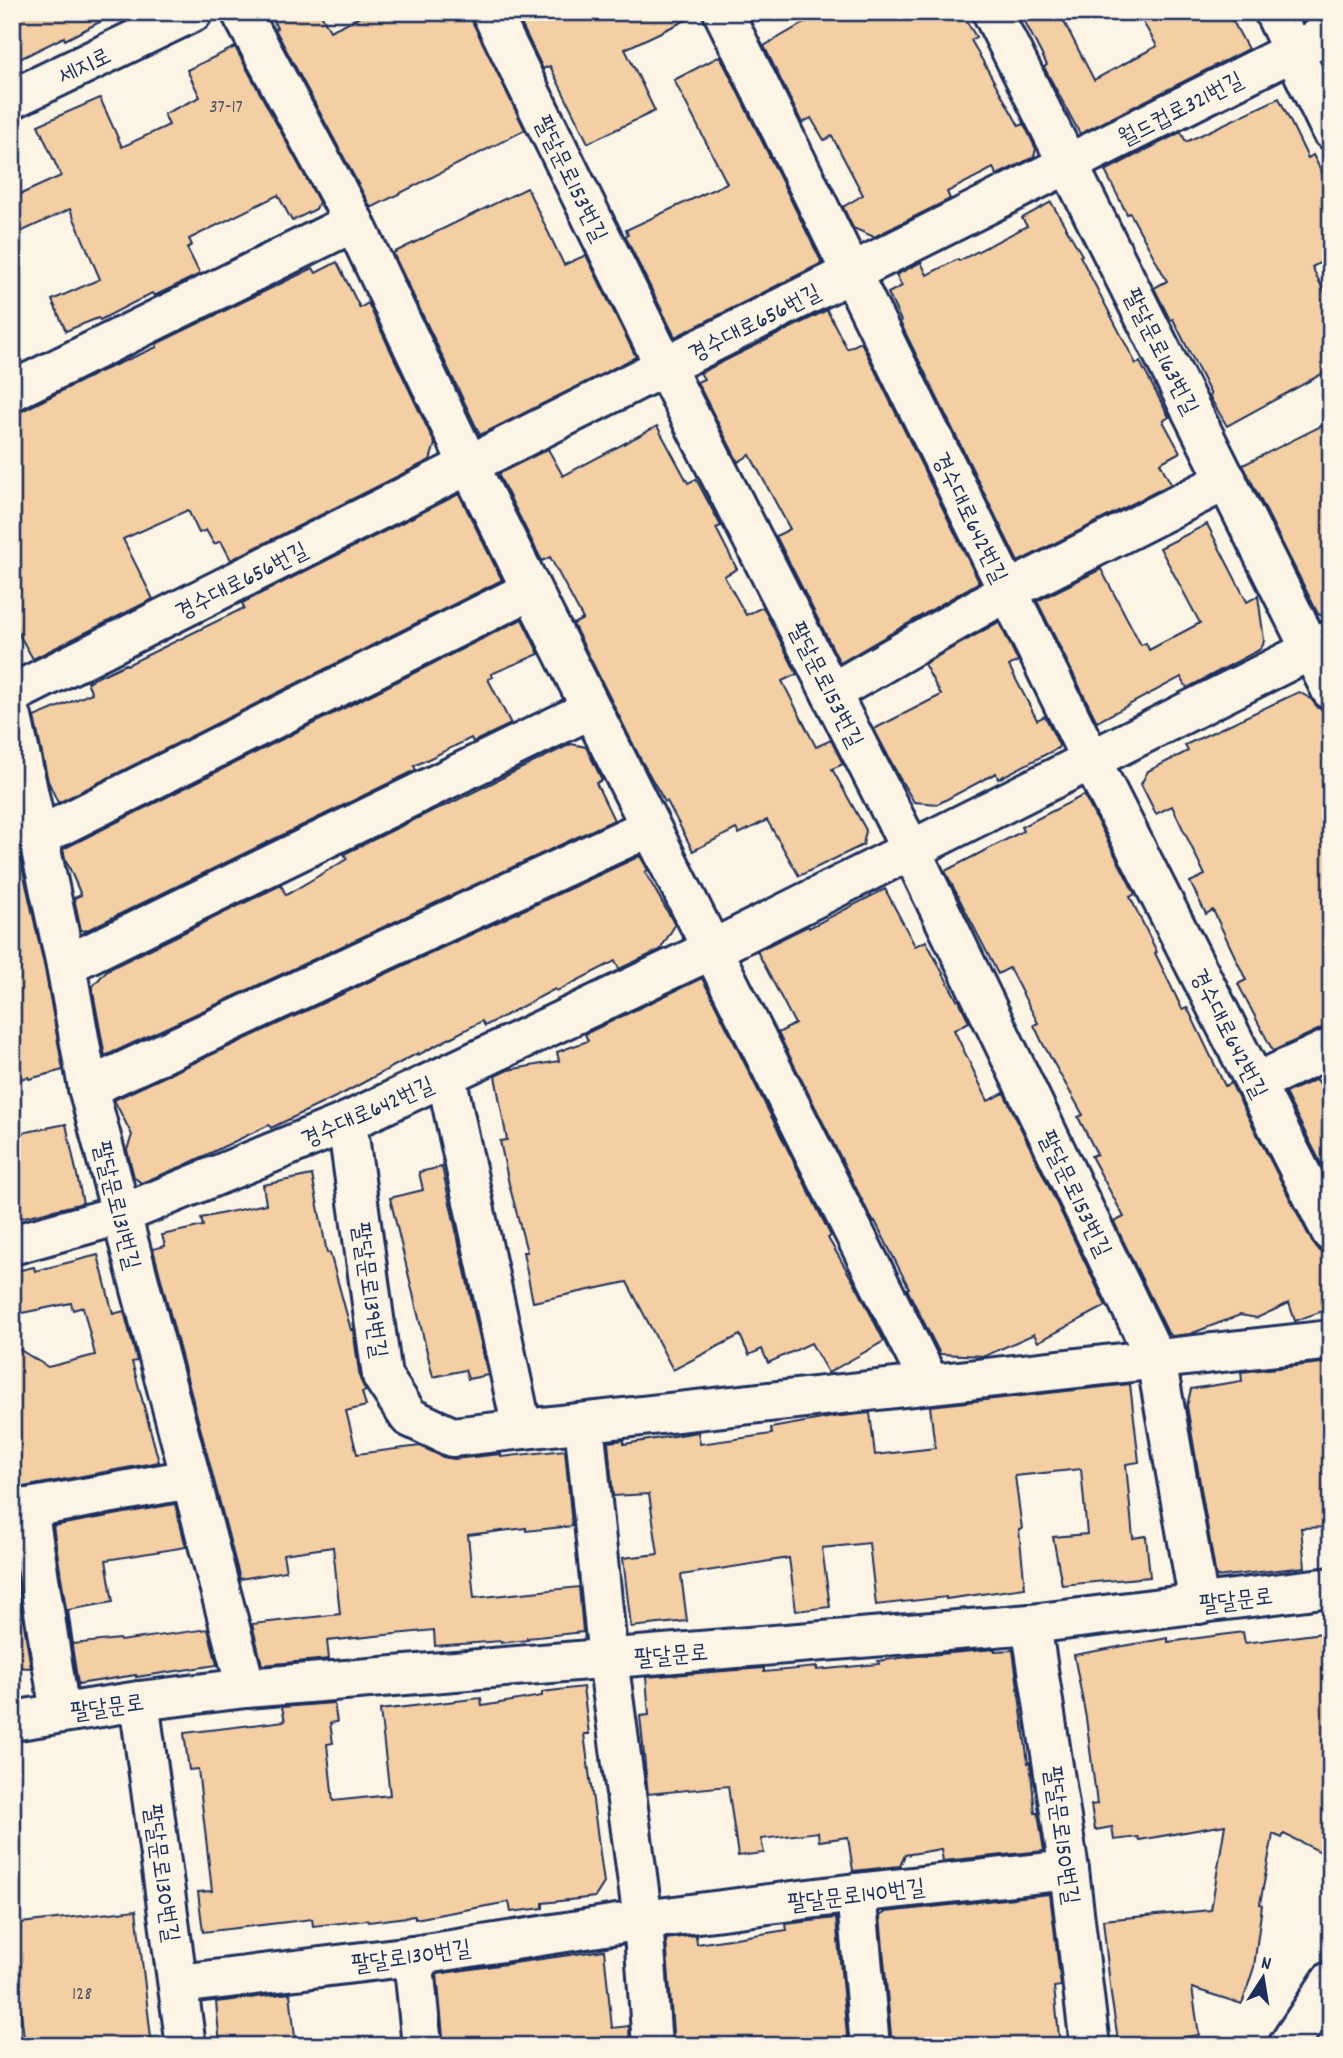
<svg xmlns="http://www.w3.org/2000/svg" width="1343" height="2058" font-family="Dekko,'Poor Story',sans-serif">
<rect width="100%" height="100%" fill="#fcf5e5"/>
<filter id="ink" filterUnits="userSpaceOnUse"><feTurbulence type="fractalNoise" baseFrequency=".0143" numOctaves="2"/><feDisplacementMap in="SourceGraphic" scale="14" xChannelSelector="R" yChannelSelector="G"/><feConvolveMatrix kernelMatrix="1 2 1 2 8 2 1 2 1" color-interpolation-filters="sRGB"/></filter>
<g filter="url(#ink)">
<!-- building -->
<g fill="#f3cfa3" stroke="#1b2f5e" stroke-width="2">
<polygon points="12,12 119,12 65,40 64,37 12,63"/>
<polygon points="269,12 320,12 330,31 370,12 468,12 525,130 371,208 275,29 277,28"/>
<polygon points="518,12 701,12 701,13 625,49 655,111 588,143 550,66 543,69 517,15"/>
<polygon points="823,12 961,12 976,37 971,40 1019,126 1024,124 1036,149 1034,157 997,175 993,168 947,192 950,199 874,237 853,228 843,207 863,195 832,136 824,140 811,118 802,123 764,46"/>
<polygon points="1020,12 1059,12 1094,80 1157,46 1137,12 1228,12 1248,49 1080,134 1044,67 1047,65"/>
<polygon points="235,47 319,202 316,209 292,221 278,195 189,239 192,245 187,248 200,274 154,296 152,293 100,320 98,318 66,331 52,300 100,279 70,209 12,236 12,198 61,176 38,125 100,98 122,147 169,125 164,114 200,97 187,70"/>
<polygon points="720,56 822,263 675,337 625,236 628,235 626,230 727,183 674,80"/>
<polygon points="1279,98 1308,158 1313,155 1331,190 1331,257 1312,267 1331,305 1331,369 1227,426 1209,396 1211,395 1173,319 1170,320 1154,288 1167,281 1130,213 1127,214 1105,171 1181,132 1186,142"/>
<polygon points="527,188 564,265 586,255 636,357 480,435 393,253"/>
<polygon points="1051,202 1082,255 1080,256 1136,364 1140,362 1169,417 1163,421 1180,452 1160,463 1171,484 1018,562 900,322 901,321 888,293 902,286 896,275 921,262 927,275 958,259 959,261 1027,226 1022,218"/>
<polygon points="337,262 360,308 368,303 435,444 430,460 231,560 221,541 214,544 206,530 199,533 188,510 123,539 153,599 33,659 12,622 12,413 22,411 97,373 157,347 156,344 313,268 316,273"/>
<polygon points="827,310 847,349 861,342 979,582 840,663 776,536 790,529 750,455 738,462 697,382 704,379 700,373"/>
<polygon points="1331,421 1331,618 1330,619 1318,614 1243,465"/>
<polygon points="657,426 688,483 696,479 721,526 716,528 737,569 724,576 746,615 763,607 797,674 782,681 816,747 831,740 843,764 832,769 866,830 863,845 799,876 767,820 739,834 736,829 693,851 667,801 665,802 641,760 573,624 583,619 550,557 542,561 499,476 500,473 548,449 563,476"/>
<polygon points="459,494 502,580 58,803 48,781 34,717 92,693 87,682 126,664 127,665 244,608 242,603"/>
<polygon points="1207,524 1247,602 1258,596 1264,640 1263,645 1259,650 1187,688 1181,677 1097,722 1037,601 1101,569 1141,645 1146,643 1149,650 1200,623 1160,548"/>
<polygon points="522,619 539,654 491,674 493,677 488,679 511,724 473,742 471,738 414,766 416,770 85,931 81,930 74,898 81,895 65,858 63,849"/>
<polygon points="999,622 1018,661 1009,666 1037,720 1045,716 1059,745 1058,748 998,779 996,773 938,804 914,802 899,777 874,729 941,695 924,664"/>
<polygon points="1299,692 1311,699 1318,708 1323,710 1331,726 1331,1027 1322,1028 1273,1051 1238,984 1246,980 1213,910 1206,914 1190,882 1205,875 1172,806 1156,814 1141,784 1148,771 1188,751 1185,745"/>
<polygon points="571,744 586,747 602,780 596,783 614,820 105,1056 92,987 107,970 281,885 286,895 347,859 344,854 436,809 447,805"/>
<polygon points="1084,795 1135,894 1130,897 1157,952 1155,953 1182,1009 1187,1007 1225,1086 1231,1083 1312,1242 1320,1251 1331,1254 1331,1308 1295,1321 1289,1303 1257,1318 1240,1315 1190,1334 1172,1336 1168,1333 1114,1222 1124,1217 1091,1156 1097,1154 1078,1117 1083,1115 1043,1044 1034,1025 1038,1023 1009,968 998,974 945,871 1023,831 1021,827"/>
<polygon points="640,856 648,870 645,872 675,925 660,950 619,969 615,961 557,991 555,989 485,1026 482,1021 418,1055 418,1053 344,1093 271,1128 269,1125 183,1166 141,1183 134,1177 127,1150 132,1135 114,1100"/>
<polygon points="21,862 45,969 63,1070 29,1079 28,1077 12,1081 12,863"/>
<polygon points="885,889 915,946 926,941 957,1000 959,1000 969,1022 954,1030 988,1101 1004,1093 1106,1306 1038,1342 1034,1334 985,1356 940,1354 907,1289 909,1288 875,1221 874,1222 869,1214 778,1033 795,1024 757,951 808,926 809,928"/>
<polygon points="702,978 831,1236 828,1238 860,1293 884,1341 828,1373 811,1343 768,1363 762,1349 749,1355 740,1335 673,1370 627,1282 533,1302 523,1252 527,1252 509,1184 500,1141 507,1140 495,1076 508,1070 559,1061 557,1052 588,1041 585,1034"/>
<polygon points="1317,1079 1331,1103 1331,1183 1285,1093"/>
<polygon points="66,1124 83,1203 12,1220 12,1135"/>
<polygon points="442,1167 488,1375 468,1379 465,1370 433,1377 390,1198 423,1190 419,1172"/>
<polygon points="312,1175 327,1253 330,1253 351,1330 353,1329 360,1379 366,1391 362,1392 366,1406 346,1411 357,1454 420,1446 443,1457 454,1459 501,1454 501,1457 565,1450 572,1526 526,1531 526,1528 468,1535 474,1598 579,1587 583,1632 527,1638 528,1640 501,1643 501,1641 435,1646 434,1630 327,1641 329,1659 262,1665 252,1624 340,1614 333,1547 283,1554 286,1571 240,1579 153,1249 165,1246 162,1235 203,1226 201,1218 266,1204 263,1185"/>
<polygon points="98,1255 113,1314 124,1311 137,1361 132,1362 159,1462 12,1489 12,1345 48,1367 95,1355 83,1307 73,1310 71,1303 12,1315 12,1272 34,1267 35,1271"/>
<polygon points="1331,1362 1331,1527 1301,1528 1305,1567 1216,1577 1187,1406 1191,1389 1242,1381 1241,1372"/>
<polygon points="1130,1384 1139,1462 1126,1464 1133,1538 1146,1536 1150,1577 1062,1585 1053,1537 1087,1534 1081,1469 1015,1476 1022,1529 1019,1530 1025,1588 946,1599 946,1597 876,1605 869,1543 822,1548 830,1607 796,1611 789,1558 681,1575 687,1621 631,1627 623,1558 658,1554 649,1494 613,1496 608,1442 624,1440 624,1444 698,1432 700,1444 772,1434 771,1428 833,1417 870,1413 875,1455 935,1448 930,1406"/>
<polygon points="175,1504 186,1547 106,1560 113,1602 68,1610 73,1644 119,1639 120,1641 208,1629 217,1665 136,1677 136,1675 78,1684 53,1526"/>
<polygon points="12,1549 31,1668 12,1667"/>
<polygon points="1243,1632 1245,1643 1331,1632 1331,1857 1284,1834 1282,1838 1273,1834 1260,1904 1262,1905 1254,1967 1242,2004 1192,1988 1199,2035 1119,2046 1111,1995 1103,1920 1211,1910 1225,1825 1139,1840 1138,1837 1114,1840 1112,1827 1095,1830 1091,1805 1097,1804 1086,1718 1074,1655 1168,1638 1168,1642"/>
<polygon points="995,1649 995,1651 1013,1650 1028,1763 1030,1762 1035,1813 1038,1813 1044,1851 943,1861 941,1849 905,1855 900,1866 853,1871 848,1837 819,1841 818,1832 761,1839 764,1853 738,1856 728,1786 648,1794 640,1716 649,1715 646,1677 764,1668 764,1672 817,1667 817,1670 879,1664 878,1661 907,1657"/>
<polygon points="583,1687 589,1734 584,1734 604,1883 595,1897 543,1903 543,1908 511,1912 509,1902 415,1919 415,1916 369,1922 368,1920 313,1926 312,1919 203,1932 198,1892 212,1891 198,1769 189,1770 184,1733 285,1721 282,1707 334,1703 337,1722 330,1723 333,1743 327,1744 333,1801 390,1795 380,1710 481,1698 482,1706 542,1696 542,1692"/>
<polygon points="1050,1894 1061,1986 1054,1987 1060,2046 892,2046 880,1916 886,1912"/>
<polygon points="136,1910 152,2046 25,2046 12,1938 12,1924"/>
<polygon points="836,1918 848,2046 674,2046 666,1939 696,1935 697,1944 787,1930 786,1924"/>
<polygon points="604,1950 612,2028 629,2026 630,2046 444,2046 437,1974"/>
<polygon points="290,1993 296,2046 220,2046 216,2002"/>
</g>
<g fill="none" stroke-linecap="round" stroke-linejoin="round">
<!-- minor casing -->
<g stroke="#1b2f5e" stroke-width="44">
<g id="minor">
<polyline points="241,12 354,222 469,465 930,1384"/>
<polyline points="491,12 665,367 911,850 1156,1359 1199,1604"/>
<polyline points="723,12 1091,760 1331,1232"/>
<polyline points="992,12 1331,690"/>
<polyline points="1274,12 1331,130"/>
<polyline points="12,99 193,12"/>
<polyline points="12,391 354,222"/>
<polyline points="831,693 1008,591 1227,480"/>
<polyline points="12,694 1331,32"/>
<polyline points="12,717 66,965 88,1088 246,1688"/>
<polyline points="38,837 531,590"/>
<polyline points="66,965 591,709"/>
<polyline points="446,1076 522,1429"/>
<polyline points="1255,1083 1331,1048"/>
<polyline points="88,1088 650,827"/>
<polyline points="347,1122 382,1376 409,1417 452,1437 1331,1340"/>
<polyline points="12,1245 120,1215 347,1122 711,950 1331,640"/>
<polyline points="584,1423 608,1659 643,1920 652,2046"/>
<polyline points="28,1508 60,1713"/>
<polyline points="12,1511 190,1479"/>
<polyline points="1031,1624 1069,1870 1090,2046"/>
<polyline points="139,1701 186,2046"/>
<polyline points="12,1721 139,1701 246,1688 1031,1624 1331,1587"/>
<polyline points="856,1893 870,2046"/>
<polyline points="413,1956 422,2046"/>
<polyline points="179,1984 413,1956 643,1920 856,1893 1069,1870"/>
<polyline points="1288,2046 1331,1981"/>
</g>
</g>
<!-- minor -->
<use href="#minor" stroke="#fcf5e5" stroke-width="38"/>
</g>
</g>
<g text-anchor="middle" stroke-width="5" stroke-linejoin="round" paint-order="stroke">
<!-- number labels -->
<g font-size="19" fill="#51576f">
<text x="226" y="112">37-17</text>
<text x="82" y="1999">128</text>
</g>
<!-- street labels -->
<g font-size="23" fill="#1b2f5e" stroke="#fcf5e5">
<text transform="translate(84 65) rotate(-26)" y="8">세지로</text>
<text transform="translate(1180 108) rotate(-27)" y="8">월드컵로321번길</text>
<text transform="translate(572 178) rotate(64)" y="8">팔달문로153번길</text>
<text transform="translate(754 322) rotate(-27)" y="8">경수대로656번길</text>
<text transform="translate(1162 351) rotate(63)" y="8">팔달문로163번길</text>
<text transform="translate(971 517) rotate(64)" y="8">경수대로642번길</text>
<text transform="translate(241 580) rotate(-27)" y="8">경수대로656번길</text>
<text transform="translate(827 684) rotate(63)" y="8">팔달문로153번길</text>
<text transform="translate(1230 1033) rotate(63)" y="8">경수대로642번길</text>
<text transform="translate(367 1111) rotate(-24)" y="8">경수대로642번길</text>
<text transform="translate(1076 1193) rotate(64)" y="8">팔달문로153번길</text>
<text transform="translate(118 1205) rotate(76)" y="8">팔달문로131번길</text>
<text transform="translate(371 1290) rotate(82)" y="8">팔달문로139번길</text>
<text transform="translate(1236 1599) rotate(-7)" y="8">팔달문로</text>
<text transform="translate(671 1654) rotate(-5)" y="8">팔달문로</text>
<text transform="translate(107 1706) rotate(-8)" y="8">팔달문로</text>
<text transform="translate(1063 1835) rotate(82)" y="8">팔달문로150번길</text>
<text transform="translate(163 1873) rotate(82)" y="8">팔달문로130번길</text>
<text transform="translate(856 1894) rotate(-7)" y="8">팔달문로140번길</text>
<text transform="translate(411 1955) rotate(-8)" y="8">팔달로130번길</text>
</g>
</g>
<!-- margin -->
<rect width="1343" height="2058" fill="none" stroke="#fcf5e5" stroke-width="42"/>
<rect x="21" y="21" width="1301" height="2016" fill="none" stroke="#1b2f5e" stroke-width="2.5" filter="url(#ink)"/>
<!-- north arrow -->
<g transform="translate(1263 1978) rotate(12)" stroke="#fcf5e5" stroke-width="5" paint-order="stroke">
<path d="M0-5L12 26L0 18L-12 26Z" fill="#1b2f5e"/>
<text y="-10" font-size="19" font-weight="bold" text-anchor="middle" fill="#1b2f5e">N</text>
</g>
</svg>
